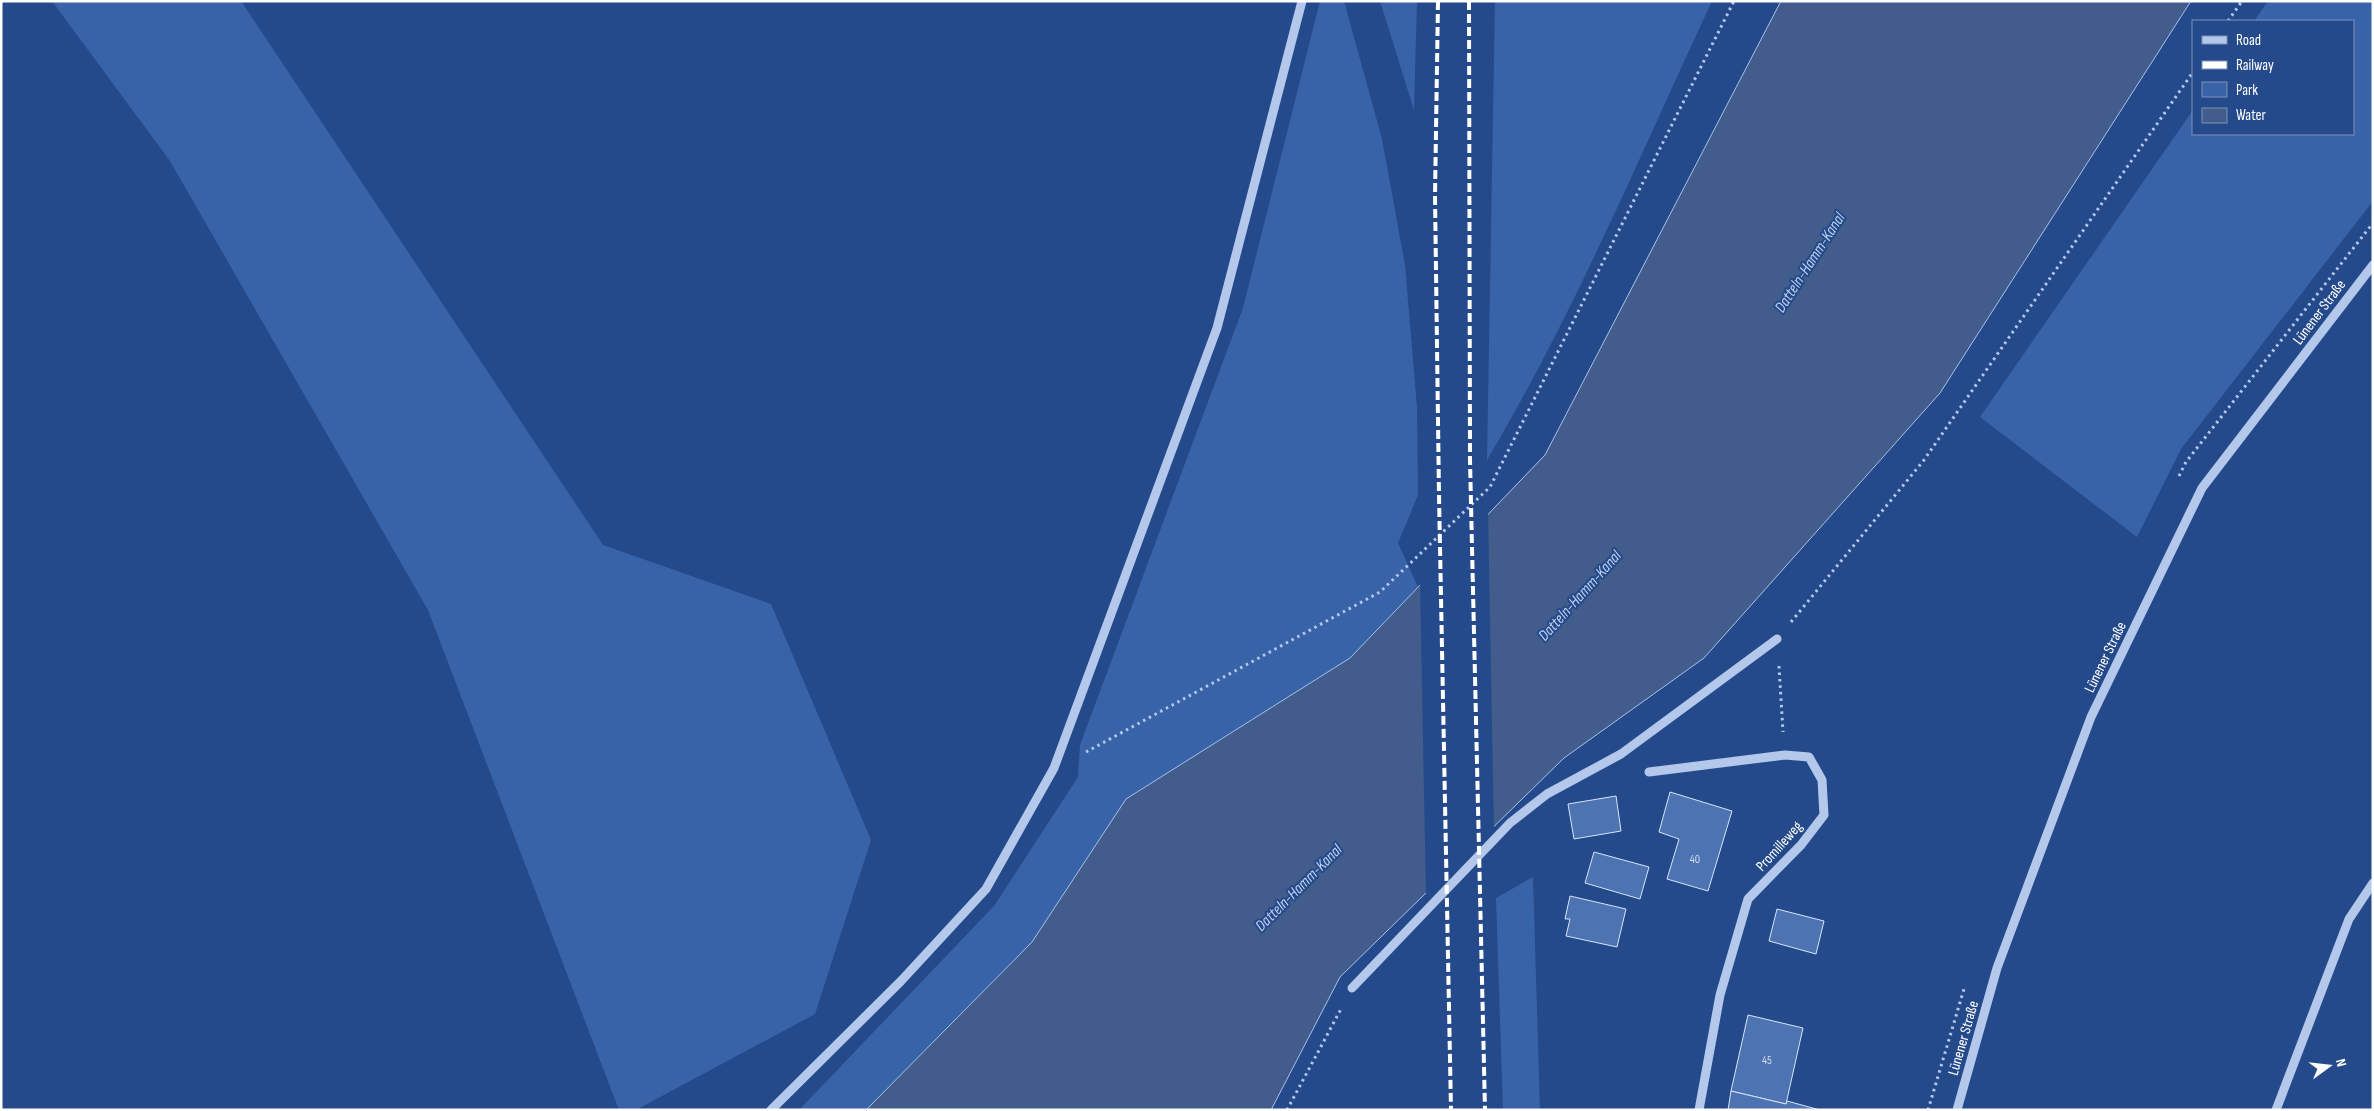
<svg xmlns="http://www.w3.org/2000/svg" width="2374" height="1111" font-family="'Sofia Sans Condensed',sans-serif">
<rect width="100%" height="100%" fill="#254a8b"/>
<!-- green -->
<g fill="#3963a8">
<polygon points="52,1 241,1 603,545 771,604 871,840 815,1014 636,1110 619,1110 428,610 170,161"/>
<polygon points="1320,1 1344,1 1382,139 1405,265 1417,408 1418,495 1398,543 1418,587 1350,658 1126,799 1032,942 866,1110 799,1110 994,906 1078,777 1080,745 1243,308"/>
<polygon points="1380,1 1417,1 1414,110"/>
<path d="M 1495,1 L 1712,1 C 1640,155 1574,314 1487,460 Z"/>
<polygon points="2268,1 2373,1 2373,201 2181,449 2137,537 1980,417 2193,110 2193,134 2353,134 2353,21 2254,21"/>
<polygon points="1533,877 1540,1110 1503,1110 1496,898"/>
</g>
<!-- water -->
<polygon fill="#425c8b" stroke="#a7c2eb" points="1781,1 2191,1 1940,393 1704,658 1564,758 1340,977 1271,1110 866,1110 1032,942 1126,799 1350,658 1545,455"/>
<!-- pier -->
<polygon fill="#254a8b" points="1488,511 1494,830 1426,897 1420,582"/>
<!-- building -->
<g fill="#4d73b2" stroke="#d8e4f8">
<polygon points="1670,792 1732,811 1708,891 1667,879 1679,839 1659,832"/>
<polygon points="1616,796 1621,831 1574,839 1568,804"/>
<polygon points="1594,852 1649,867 1640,899 1585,883"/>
<polygon points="1570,896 1626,909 1617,947 1566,936 1570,919 1565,919"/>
<polygon points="1777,909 1824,921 1816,954 1769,941"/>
<polygon points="1748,1015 1803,1028 1786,1104 1731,1091"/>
<polygon points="1731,1091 1786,1104 1787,1101 1820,1110 1728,1110"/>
</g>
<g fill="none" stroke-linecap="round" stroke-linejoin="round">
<!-- path -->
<g stroke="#b3c8ea" stroke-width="3" stroke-dasharray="2.5 4" stroke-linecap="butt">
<polyline points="2228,21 2242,1"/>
<polyline points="2179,476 2186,462 2373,223"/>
<polyline points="1791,622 1924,460 2193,72"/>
<polyline points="1779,666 1783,732"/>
<polyline points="1086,752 1380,592 1490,487 1734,1"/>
<polyline points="1287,1110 1341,1009"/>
<polyline points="1928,1110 1964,989"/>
</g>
<!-- minor -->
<g stroke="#b3c8ea" stroke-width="9">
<polyline points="1649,772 1785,755 1809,757 1822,780 1824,815 1801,845 1748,899 1720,995 1699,1110"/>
<polyline points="1352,988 1510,823 1547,794 1621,754 1777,639"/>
<polyline points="771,1110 901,981 986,889 1054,768 1217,328 1302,1"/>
<polyline points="1957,1110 1997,968 2091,717 2202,488 2373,265"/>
<polyline points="2276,1110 2349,919 2373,883"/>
</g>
<!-- rail -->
<g stroke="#fff" stroke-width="4" stroke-dasharray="9 4" stroke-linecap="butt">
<polyline points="1438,1 1435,196 1439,495 1451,1110"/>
<polyline points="1469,1 1470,460 1485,1110"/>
</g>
</g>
<g text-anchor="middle" stroke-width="4" stroke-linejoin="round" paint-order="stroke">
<!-- number labels -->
<g font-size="12" fill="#d2dcec">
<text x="1695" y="863">40</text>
<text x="1767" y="1064">45</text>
</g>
<!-- street labels -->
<g font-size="15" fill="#fff" stroke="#254a8b">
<text transform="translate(2319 312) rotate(-53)" y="5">Lünener Straße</text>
<text transform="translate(2105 657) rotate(-64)" y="5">Lünener Straße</text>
<text transform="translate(1779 846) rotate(-48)" y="5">Promilleweg</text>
<text transform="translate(1963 1038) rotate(-74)" y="5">Lünener Straße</text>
</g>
<!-- water labels -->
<g font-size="16" font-style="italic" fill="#bfd2f1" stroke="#254a8b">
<text transform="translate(1809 262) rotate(-57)" y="6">Datteln-Hamm-Kanal</text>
<text transform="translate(1579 595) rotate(-48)" y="6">Datteln-Hamm-Kanal</text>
<text transform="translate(1298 887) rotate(-45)" y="6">Datteln-Hamm-Kanal</text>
</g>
</g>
<!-- border -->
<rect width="2374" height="1111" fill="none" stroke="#ffffff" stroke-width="5"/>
<!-- legend -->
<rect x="2192" y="20" width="162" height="115" fill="#254a8b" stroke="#7c92b9"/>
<rect x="2202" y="36" width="25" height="8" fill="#b3c8ea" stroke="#7c92b9"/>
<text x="2236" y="45" font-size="15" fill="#ffffff">Road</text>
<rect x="2202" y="61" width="25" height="8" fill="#ffffff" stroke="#7c92b9"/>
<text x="2236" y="70" font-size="15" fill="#ffffff">Railway</text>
<rect x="2202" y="82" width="25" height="15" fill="#3963a8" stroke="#7c92b9"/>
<text x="2236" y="95" font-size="15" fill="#ffffff">Park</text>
<rect x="2202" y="108" width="25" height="15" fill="#425c8b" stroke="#7c92b9"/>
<text x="2236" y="120" font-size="15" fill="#ffffff">Water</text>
<!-- north arrow -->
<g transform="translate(2329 1066) rotate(75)" stroke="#254a8b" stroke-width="4" paint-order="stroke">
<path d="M0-4L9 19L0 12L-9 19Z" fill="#ffffff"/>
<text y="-8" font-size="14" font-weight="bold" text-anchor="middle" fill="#ffffff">N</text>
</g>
</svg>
